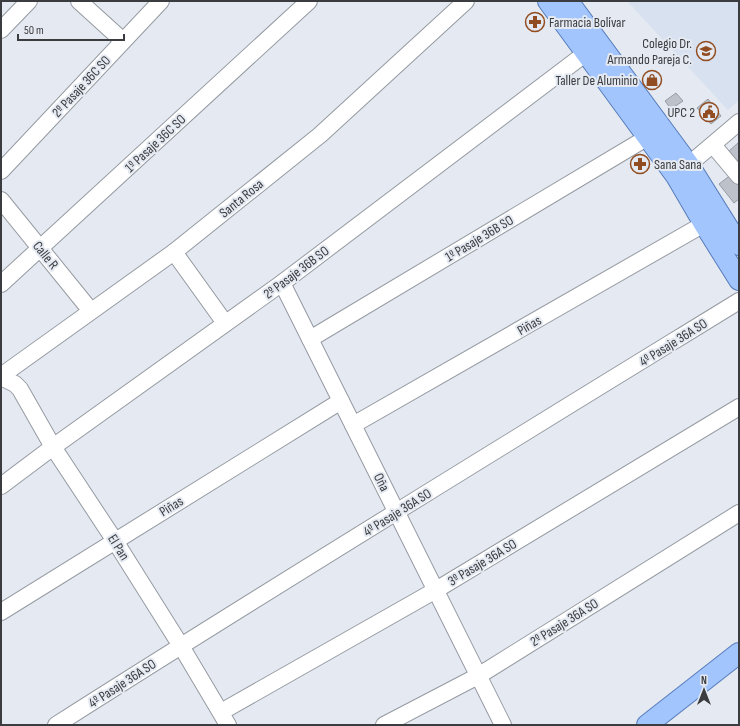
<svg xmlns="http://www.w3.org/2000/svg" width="740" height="726" font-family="'Sofia Sans Condensed',sans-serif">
<rect width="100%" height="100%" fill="#e5eaf2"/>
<!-- built -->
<polygon fill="#d8e1f0" points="627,1 739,1 739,100 728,110"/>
<!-- building -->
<g fill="#bdc1c9" stroke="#979ca3">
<polygon points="653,74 657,81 650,85 646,78"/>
<polygon points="676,93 683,101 671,109 665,101"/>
<polygon points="708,99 721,116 711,124 697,108"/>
<polygon points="739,142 739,164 728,152"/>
<polygon points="641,154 649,168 640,173 632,160"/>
<polygon points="732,174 739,183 739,199 734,203 719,184"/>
</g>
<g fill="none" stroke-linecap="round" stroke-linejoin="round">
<!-- minor casing -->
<g stroke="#959aa1" stroke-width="18">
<g id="minor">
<polyline points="79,1 123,41"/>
<polyline points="1,30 29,1"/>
<polyline points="713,145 739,176"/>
<polyline points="1,171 161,1"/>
<polyline points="680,172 739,122"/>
<polyline points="1,200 91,311"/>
<polyline points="174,252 225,323"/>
<polyline points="282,283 503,725"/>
<polyline points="1,284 309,1"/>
<polyline points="310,339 648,137"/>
<polyline points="1,376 174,252 320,135 466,1"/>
<polyline points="1,377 15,384 20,389 53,447 115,541 181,646 228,725"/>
<polyline points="353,425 704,224"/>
<polyline points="1,486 53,447 282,283 586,53"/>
<polyline points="1,612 341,401"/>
<polyline points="221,712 436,590 739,407"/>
<path d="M 56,725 C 282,581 511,441 739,301"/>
<polyline points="384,725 478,676 739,513"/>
</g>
</g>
<!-- major casing -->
<g stroke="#577cba" stroke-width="22">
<g id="major">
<polyline points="548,1 676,176 704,224 739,280"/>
<polyline points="568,1 689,165 739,245"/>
<polyline points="647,725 739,653"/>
</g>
</g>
<!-- minor -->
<use href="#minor" stroke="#fff" stroke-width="16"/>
<!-- major -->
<use href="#major" stroke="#a3c5fe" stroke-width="20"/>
</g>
<!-- icons -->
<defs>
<g id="pharmacy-ring" transform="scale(1)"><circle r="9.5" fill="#e5eaf2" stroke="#914d21" stroke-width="1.5"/><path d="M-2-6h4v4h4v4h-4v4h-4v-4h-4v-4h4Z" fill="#914d21"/></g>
<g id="school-ring" transform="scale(1)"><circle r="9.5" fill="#e5eaf2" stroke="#914d21" stroke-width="1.5"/><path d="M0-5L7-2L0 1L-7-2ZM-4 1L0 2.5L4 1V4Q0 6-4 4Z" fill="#914d21"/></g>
<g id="shop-ring" transform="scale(1)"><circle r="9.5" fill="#e5eaf2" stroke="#914d21" stroke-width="1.5"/><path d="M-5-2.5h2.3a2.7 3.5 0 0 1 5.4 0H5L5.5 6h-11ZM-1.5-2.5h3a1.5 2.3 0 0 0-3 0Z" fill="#914d21"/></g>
<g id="civic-ring" transform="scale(1)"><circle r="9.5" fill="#e5eaf2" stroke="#914d21" stroke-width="1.5"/><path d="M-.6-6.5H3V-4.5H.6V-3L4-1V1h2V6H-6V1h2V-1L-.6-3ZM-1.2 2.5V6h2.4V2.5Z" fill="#914d21"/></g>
</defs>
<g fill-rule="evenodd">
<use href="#pharmacy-ring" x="535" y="22"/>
<use href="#school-ring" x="706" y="51"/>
<use href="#shop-ring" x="652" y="80"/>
<use href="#civic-ring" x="709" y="112"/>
<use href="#pharmacy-ring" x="640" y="164"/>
</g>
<g text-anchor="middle" stroke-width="4" stroke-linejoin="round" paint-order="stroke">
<!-- poi labels -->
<g font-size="14" fill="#3a3c3f" stroke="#e5eaf2" text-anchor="end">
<text x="549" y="27" text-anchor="start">Farmacia Bolívar</text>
<text x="692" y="48">Colegio Dr.<tspan x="692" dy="16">Armando Pareja C.</tspan></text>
<text x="638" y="85">Taller De Aluminio</text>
<text x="695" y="117">UPC 2</text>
<text x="654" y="169" text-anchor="start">Sana Sana</text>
</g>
<!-- street labels -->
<g font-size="14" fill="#3a3c3f" stroke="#e5eaf2">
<text transform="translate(81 86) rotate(-47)" y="5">2º Pasaje 36C SO</text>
<text transform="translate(155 143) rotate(-43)" y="5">1º Pasaje 36C SO</text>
<text transform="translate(241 198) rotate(-39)" y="5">Santa Rosa</text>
<text transform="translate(479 238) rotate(-31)" y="5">1º Pasaje 36B SO</text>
<text transform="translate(46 255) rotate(51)" y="5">Calle R</text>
<text transform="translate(296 272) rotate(-37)" y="5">2º Pasaje 36B SO</text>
<text transform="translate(529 325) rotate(-30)" y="5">Piñas</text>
<text transform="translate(673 342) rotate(-32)" y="5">4º Pasaje 36A SO</text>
<text transform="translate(382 482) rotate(64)" y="5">Oña</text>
<text transform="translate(171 506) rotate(-32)" y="5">Piñas</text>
<text transform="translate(397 512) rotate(-32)" y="5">4º Pasaje 36A SO</text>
<text transform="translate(119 547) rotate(58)" y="5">El Pan</text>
<text transform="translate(482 562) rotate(-31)" y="5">3º Pasaje 36A SO</text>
<text transform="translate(564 622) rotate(-32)" y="5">2º Pasaje 36A SO</text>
<text transform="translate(122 683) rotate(-33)" y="5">4º Pasaje 36A SO</text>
</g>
</g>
<!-- border -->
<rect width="740" height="726" fill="none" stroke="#3a3c3f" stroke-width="4"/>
<!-- north arrow -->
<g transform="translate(704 690)" stroke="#e5eaf2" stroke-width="3" paint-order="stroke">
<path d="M0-3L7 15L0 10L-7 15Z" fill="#3a3c3f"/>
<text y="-6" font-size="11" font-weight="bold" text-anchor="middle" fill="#3a3c3f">N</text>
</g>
<!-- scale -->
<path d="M18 34v6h106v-6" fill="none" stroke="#3a3c3f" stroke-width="2"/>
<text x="24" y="34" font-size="12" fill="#3a3c3f" stroke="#e5eaf2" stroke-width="3" paint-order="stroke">50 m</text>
</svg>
